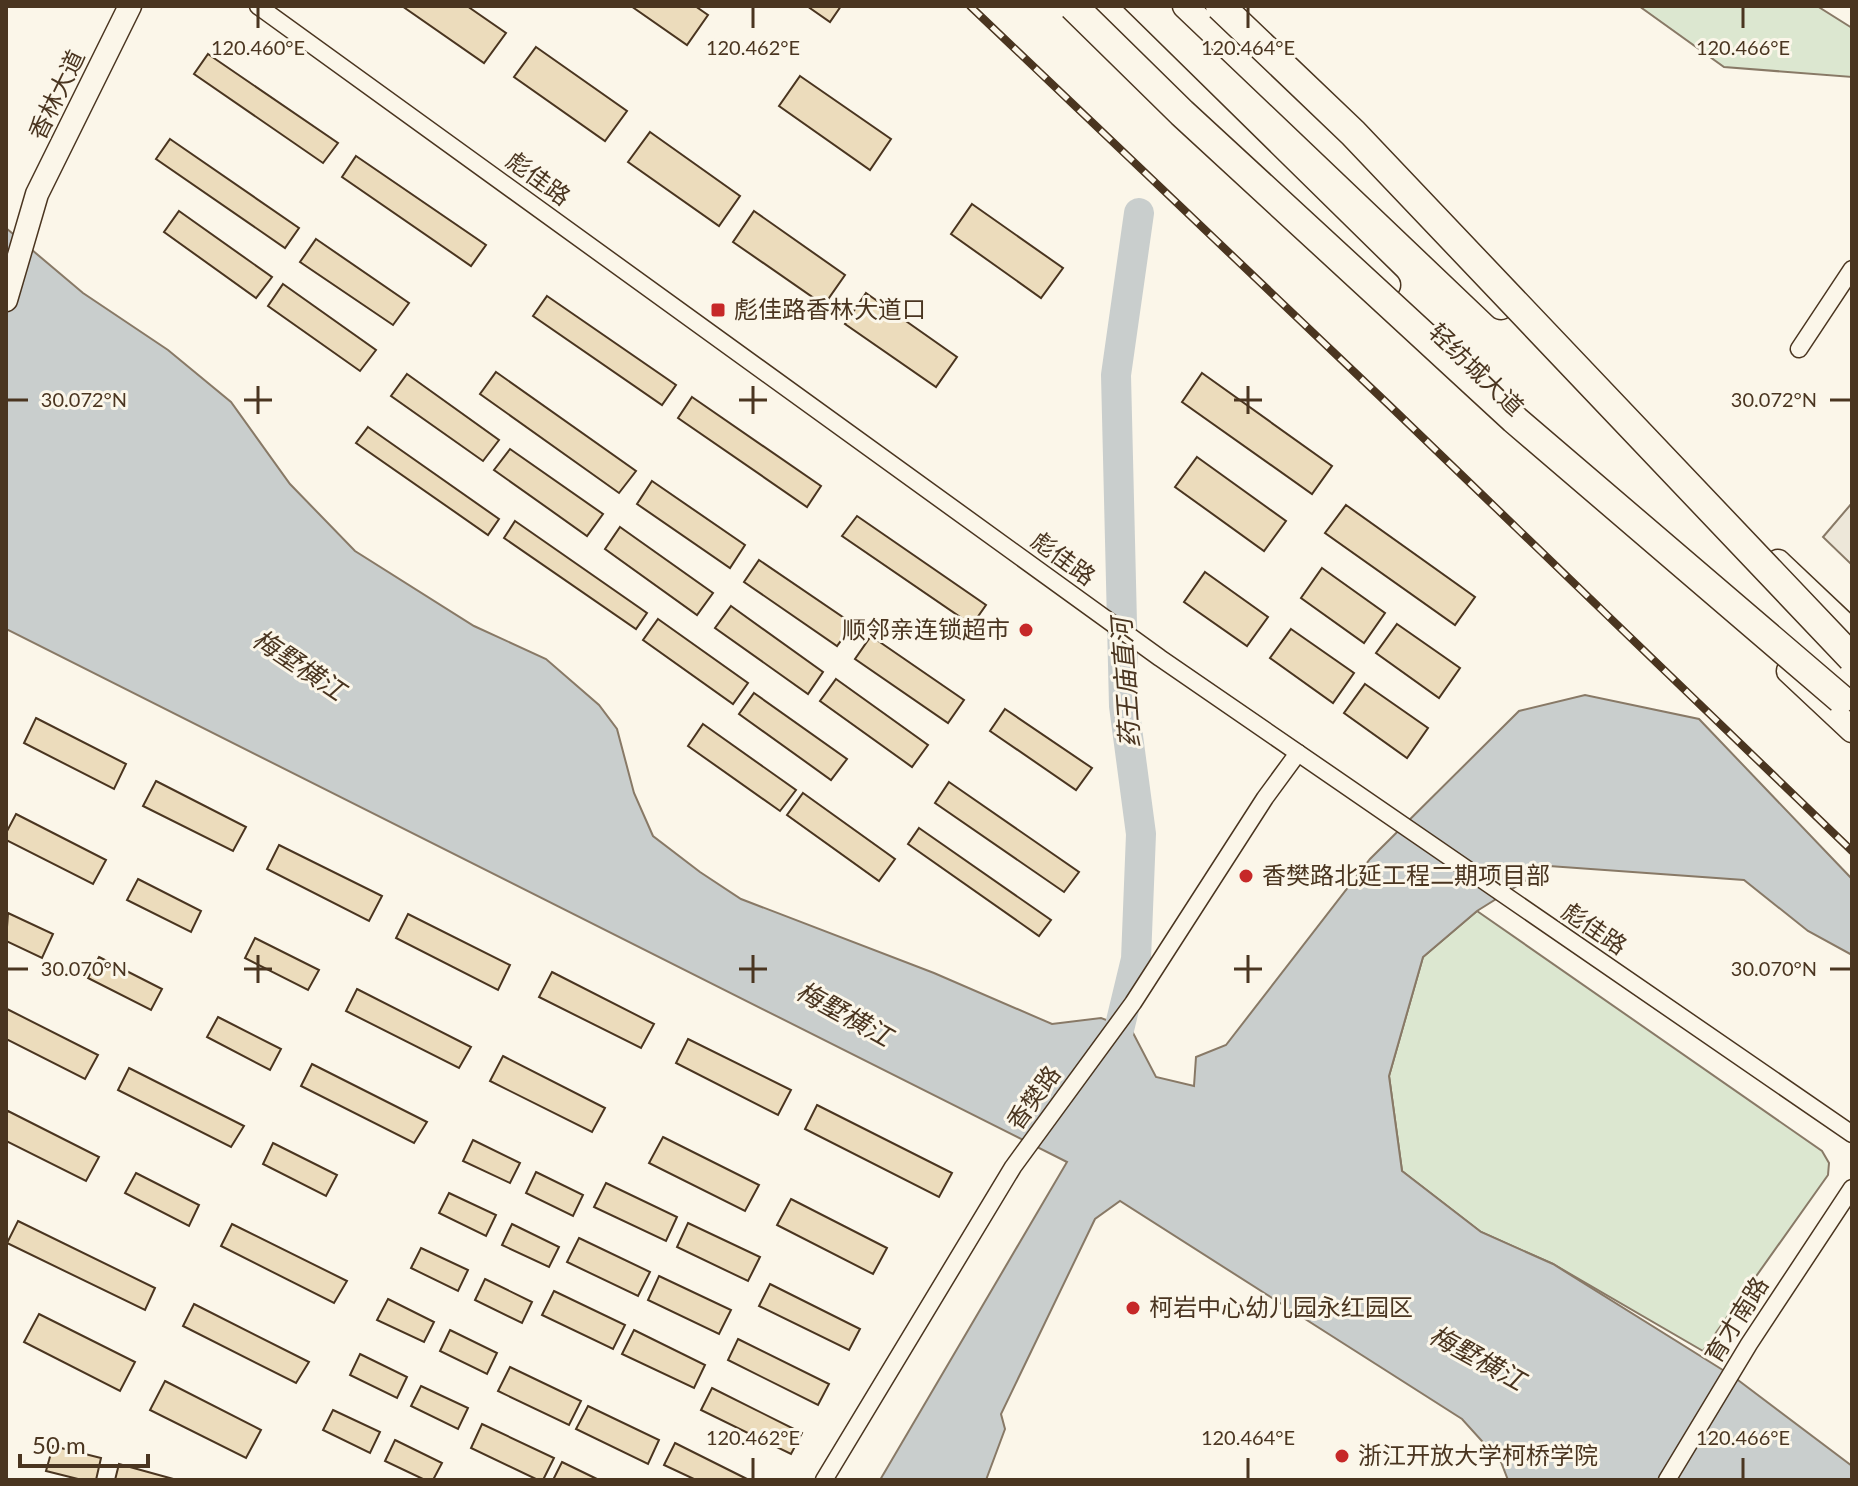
<svg xmlns="http://www.w3.org/2000/svg" width="1858" height="1486" font-family="Lato,'Noto Sans SC',sans-serif">
<rect width="100%" height="100%" fill="#fbf6e9"/>
<!-- green -->
<g fill="#dce7d0" stroke="#887966" stroke-width="2">
<polygon points="1639,6 1817,6 1852,28 1852,77 1724,67"/>
<polygon points="1477,911 1822,1151 1829,1163 1828,1175 1703,1351 1553,1264 1481,1232 1402,1171 1389,1076 1423,957"/>
</g>
<!-- parking -->
<polygon fill="#ede7d9" stroke="#887966" stroke-width="2" points="1852,503 1852,565 1823,537"/>
<!-- water -->
<polygon fill="#c9cecd" stroke="#887966" stroke-width="2" points="6,228 83,293 168,350 231,402 290,484 355,551 474,626 546,659 599,705 617,729 634,793 653,836 700,872 741,899 934,973 1052,1024 1101,1018 1131,1029 1156,1077 1194,1086 1196,1057 1226,1045 1370,859 1519,711 1585,695 1699,719 1852,879 1852,955 1808,931 1744,880 1549,866 1477,911 1423,957 1389,1076 1402,1171 1481,1232 1553,1264 1734,1377 1852,1466 1852,1480 1508,1480 1501,1462 1462,1419 1120,1201 1095,1219 1001,1414 1005,1429 986,1480 880,1480 1067,1162 6,629"/>
<g fill="none" stroke-linecap="round" stroke-linejoin="round">
<!-- river -->
<polyline stroke="#c9cecd" stroke-width="30" points="1117,1038 1136,959 1141,834 1124,706 1116,375 1139,213"/>
</g>
<!-- building -->
<g fill="#ecdcbc" stroke="#4a3520" stroke-width="2">
<polygon points="402,6 467,6 506,33 484,63"/>
<polygon points="631,6 695,6 708,15 687,45"/>
<polygon points="807,6 841,6 830,22"/>
<polygon points="536,47 627,111 605,141 514,77"/>
<polygon points="208,54 338,143 323,163 194,74"/>
<polygon points="800,76 891,139 870,170 779,106"/>
<polygon points="650,132 740,196 719,226 628,162"/>
<polygon points="170,139 299,228 285,248 156,159"/>
<polygon points="356,156 486,245 471,266 342,177"/>
<polygon points="972,204 1063,268 1041,298 951,234"/>
<polygon points="179,211 272,277 256,298 164,232"/>
<polygon points="754,211 845,275 824,305 733,242"/>
<polygon points="316,239 409,303 393,325 300,262"/>
<polygon points="283,284 376,350 360,371 268,306"/>
<polygon points="866,293 957,357 936,387 845,324"/>
<polygon points="547,296 676,385 662,405 533,316"/>
<polygon points="496,372 636,471 619,493 480,394"/>
<polygon points="1202,373 1332,466 1312,494 1182,402"/>
<polygon points="407,374 499,440 483,461 391,396"/>
<polygon points="692,397 821,486 807,507 678,418"/>
<polygon points="368,427 499,519 488,535 356,443"/>
<polygon points="510,449 603,514 587,536 494,470"/>
<polygon points="1197,457 1286,521 1264,551 1175,487"/>
<polygon points="652,481 745,545 730,568 637,504"/>
<polygon points="1346,505 1475,597 1455,625 1325,533"/>
<polygon points="857,516 986,605 972,625 842,536"/>
<polygon points="515,521 647,613 636,629 504,538"/>
<polygon points="620,527 713,593 697,615 605,549"/>
<polygon points="759,560 853,624 837,646 744,582"/>
<polygon points="1322,568 1385,613 1364,643 1301,598"/>
<polygon points="1205,572 1268,617 1247,646 1184,602"/>
<polygon points="731,606 823,672 808,694 715,628"/>
<polygon points="658,619 748,683 733,704 643,640"/>
<polygon points="1397,624 1460,668 1439,698 1376,653"/>
<polygon points="1291,629 1354,673 1333,703 1270,658"/>
<polygon points="871,636 964,700 948,723 855,659"/>
<polygon points="836,679 928,745 912,767 820,701"/>
<polygon points="1365,684 1428,728 1407,758 1344,713"/>
<polygon points="754,693 847,759 831,780 739,714"/>
<polygon points="1005,709 1092,768 1076,790 990,731"/>
<polygon points="36,718 126,764 114,789 24,743"/>
<polygon points="703,724 796,790 780,811 688,746"/>
<polygon points="156,781 246,827 233,851 143,806"/>
<polygon points="949,782 1079,872 1064,892 935,803"/>
<polygon points="803,793 895,859 879,881 787,815"/>
<polygon points="16,814 106,860 93,884 6,840 6,833"/>
<polygon points="919,828 1051,920 1039,936 908,844"/>
<polygon points="279,845 382,896 369,921 267,869"/>
<polygon points="138,879 201,911 191,932 127,900"/>
<polygon points="8,913 53,934 42,958 6,941"/>
<polygon points="408,914 510,965 498,990 396,938"/>
<polygon points="255,938 319,970 308,990 245,958"/>
<polygon points="99,957 162,989 151,1010 88,978"/>
<polygon points="552,972 654,1024 641,1048 539,997"/>
<polygon points="357,989 471,1047 459,1068 346,1011"/>
<polygon points="7,1009 98,1055 85,1079 6,1039"/>
<polygon points="218,1017 281,1049 270,1070 207,1037"/>
<polygon points="688,1039 791,1090 778,1115 676,1063"/>
<polygon points="503,1056 605,1108 592,1132 490,1081"/>
<polygon points="312,1064 427,1122 414,1143 301,1086"/>
<polygon points="129,1068 244,1126 231,1147 118,1090"/>
<polygon points="817,1105 952,1173 939,1197 805,1129"/>
<polygon points="8,1111 99,1157 86,1181 6,1141 6,1115"/>
<polygon points="663,1137 759,1185 745,1211 649,1163"/>
<polygon points="473,1140 520,1163 510,1183 463,1161"/>
<polygon points="273,1143 337,1175 326,1196 263,1164"/>
<polygon points="536,1172 583,1195 573,1216 526,1193"/>
<polygon points="136,1173 199,1205 189,1226 125,1193"/>
<polygon points="606,1183 677,1217 666,1241 594,1207"/>
<polygon points="449,1193 496,1215 486,1236 439,1213"/>
<polygon points="791,1199 887,1248 873,1274 777,1225"/>
<polygon points="18,1221 155,1288 145,1310 7,1243"/>
<polygon points="688,1223 760,1257 748,1281 677,1247"/>
<polygon points="232,1224 347,1281 334,1303 221,1246"/>
<polygon points="512,1224 559,1247 549,1267 502,1245"/>
<polygon points="579,1238 650,1272 638,1296 567,1262"/>
<polygon points="421,1248 468,1270 458,1291 411,1268"/>
<polygon points="659,1276 731,1310 719,1334 648,1300"/>
<polygon points="485,1279 532,1302 522,1323 475,1300"/>
<polygon points="770,1284 860,1329 849,1350 759,1306"/>
<polygon points="554,1291 625,1325 613,1349 542,1315"/>
<polygon points="388,1299 434,1322 424,1342 377,1320"/>
<polygon points="194,1304 309,1362 296,1383 183,1326"/>
<polygon points="39,1314 135,1362 120,1391 24,1342"/>
<polygon points="450,1330 497,1353 487,1374 440,1351"/>
<polygon points="634,1330 705,1365 694,1388 622,1354"/>
<polygon points="738,1339 829,1384 818,1405 728,1360"/>
<polygon points="360,1354 407,1377 397,1398 350,1375"/>
<polygon points="510,1367 581,1401 569,1425 498,1391"/>
<polygon points="165,1381 261,1430 246,1458 150,1410"/>
<polygon points="421,1386 468,1408 458,1429 411,1406"/>
<polygon points="712,1388 802,1433 791,1454 701,1410"/>
<polygon points="588,1406 659,1440 648,1464 576,1429"/>
<polygon points="333,1410 380,1432 370,1453 323,1430"/>
<polygon points="482,1424 554,1458 543,1480 538,1480 471,1448"/>
<polygon points="395,1440 442,1463 433,1480 425,1480 385,1461"/>
<polygon points="675,1443 749,1480 696,1480 664,1465"/>
<polygon points="53,1446 101,1458 96,1480 82,1480 46,1471"/>
<polygon points="562,1462 599,1480 553,1480"/>
<polygon points="119,1464 177,1480 115,1480"/>
</g>
<g fill="none" stroke-linecap="round" stroke-linejoin="round">
<!-- street casing -->
<g stroke="#4a3520" stroke-width="19">
<g id="street">
<polyline points="258,6 1160,658 1852,1134"/>
<polyline points="1799,349 1852,269"/>
<polyline points="824,1480 1013,1167 1133,1003 1265,798 1298,753"/>
<polyline points="1667,1480 1749,1344 1852,1188"/>
</g>
</g>
<!-- secondary casing -->
<g stroke="#4a3520" stroke-width="25">
<polyline id="secondary" points="6,300 37,194 130,6"/>
</g>
<!-- primary casing -->
<g stroke="#4a3520" stroke-width="27">
<g id="primary">
<polyline points="1104,6 1388,285"/>
<polyline points="1185,6 1501,307"/>
<polyline points="1778,562 1852,632"/>
<polyline points="1789,671 1852,730"/>
</g>
</g>
<!-- street -->
<use href="#street" stroke="#fbf6e9" stroke-width="16"/>
<!-- secondary -->
<use href="#secondary" stroke="#fbf6e9" stroke-width="22"/>
<!-- primary -->
<use href="#primary" stroke="#fbf6e9" stroke-width="24"/>
<!-- rail casing -->
<g stroke="#4a3520" stroke-width="8">
<polyline id="rail" points="970,6 1389,405 1852,851"/>
</g>
<!-- rail -->
<use href="#rail" stroke="#fbf6e9" stroke-width="5" stroke-dasharray="15" stroke-linecap="butt"/>
<!-- highway-bridge casing -->
<g stroke="#4a3520" stroke-width="31" stroke-linecap="butt">
<g id="highway-bridge">
<polyline points="1073,6 1182,113 1514,419 1841,699"/>
<polyline points="1220,6 1353,133 1852,658"/>
</g>
</g>
<!-- highway-bridge -->
<use href="#highway-bridge" stroke="#fbf6e9" stroke-width="28"/>
</g>
<!-- ticks -->
<path fill="none" stroke="#4a3520" stroke-width="3" d="M 258,8 L 258,28M 753,8 L 753,28M 1248,8 L 1248,28M 1743,8 L 1743,28M 258,386 L 258,414M 753,386 L 753,414M 1248,386 L 1248,414M 8,400 L 28,400M 244,400 L 272,400M 739,400 L 767,400M 1234,400 L 1262,400M 1830,400 L 1850,400M 258,955 L 258,983M 753,955 L 753,983M 1248,955 L 1248,983M 8,969 L 28,969M 244,969 L 272,969M 739,969 L 767,969M 1234,969 L 1262,969M 1830,969 L 1850,969M 753,1458 L 753,1478M 1248,1458 L 1248,1478M 1743,1458 L 1743,1478"/>
<!-- markers -->
<g fill="#c62828" stroke="#fbf6e9" stroke-width="3">
<rect x="710" y="302" width="16" height="16" rx="4"/>
<circle cx="1026" cy="630" r="8"/>
<circle cx="1246" cy="876" r="8"/>
<circle cx="1133" cy="1308" r="8"/>
<circle cx="1342" cy="1456" r="8"/>
</g>
<g text-anchor="middle" stroke-width="6" stroke-linejoin="round" paint-order="stroke">
<!-- street labels -->
<g font-size="24" fill="#4a3520" stroke="#fbf6e9">
<text transform="translate(57 95) rotate(-64)" y="8">香林大道</text>
<text transform="translate(538 179) rotate(36)" y="8">彪佳路</text>
<text transform="translate(1476 370) rotate(44)" y="8">轻纺城大道</text>
<text transform="translate(1063 559) rotate(36)" y="8">彪佳路</text>
<text transform="translate(1594 929) rotate(34)" y="8">彪佳路</text>
<text transform="translate(1034 1098) rotate(-54)" y="8">香樊路</text>
<text transform="translate(1737 1320) rotate(-58)" y="8">育才南路</text>
</g>
<!-- poi labels -->
<g font-size="24" fill="#4a3520" stroke="#fbf6e9" text-anchor="start">
<text x="734" y="318">彪佳路香林大道口</text>
<text x="1010" y="638" text-anchor="end">顺邻亲连锁超市</text>
<text x="1262" y="884">香樊路北延工程二期项目部</text>
<text x="1149" y="1316">柯岩中心幼儿园永红园区</text>
<text x="1358" y="1464">浙江开放大学柯桥学院</text>
</g>
<!-- water labels -->
<g font-size="26" font-style="italic" fill="#4a3520" stroke="#fbf6e9">
<text transform="translate(299 665) rotate(34)" y="9">梅墅横江</text>
<text transform="translate(1126 683) rotate(-94)" y="9">药王庙直河</text>
<text transform="translate(844 1014) rotate(29)" y="9">梅墅横江</text>
<text transform="translate(1477 1358) rotate(29)" y="9">梅墅横江</text>
</g>
</g>
<g font-size="20" text-anchor="middle" fill="#4a3520" stroke="#fbf6e9" stroke-width="6" stroke-linejoin="round" paint-order="stroke">
<text x="258" y="55">120.460°E</text>
<text x="753" y="55">120.462°E</text>
<text x="1248" y="55">120.464°E</text>
<text x="1743" y="55">120.466°E</text>
<text x="84" y="407">30.072°N</text>
<text x="1774" y="407">30.072°N</text>
<text x="84" y="976">30.070°N</text>
<text x="1774" y="976">30.070°N</text>
<text x="753" y="1445">120.462°E</text>
<text x="1248" y="1445">120.464°E</text>
<text x="1743" y="1445">120.466°E</text>
</g>
<!-- border -->
<rect width="1858" height="1486" fill="none" stroke="#4a3520" stroke-width="16"/>
<!-- scale -->
<path d="M20 1454v12h128v-12" fill="none" stroke="#4a3520" stroke-width="4"/>
<text x="32" y="1454" font-size="24" fill="#4a3520" stroke="#fbf6e9" stroke-width="6" paint-order="stroke">50 m</text>
</svg>
